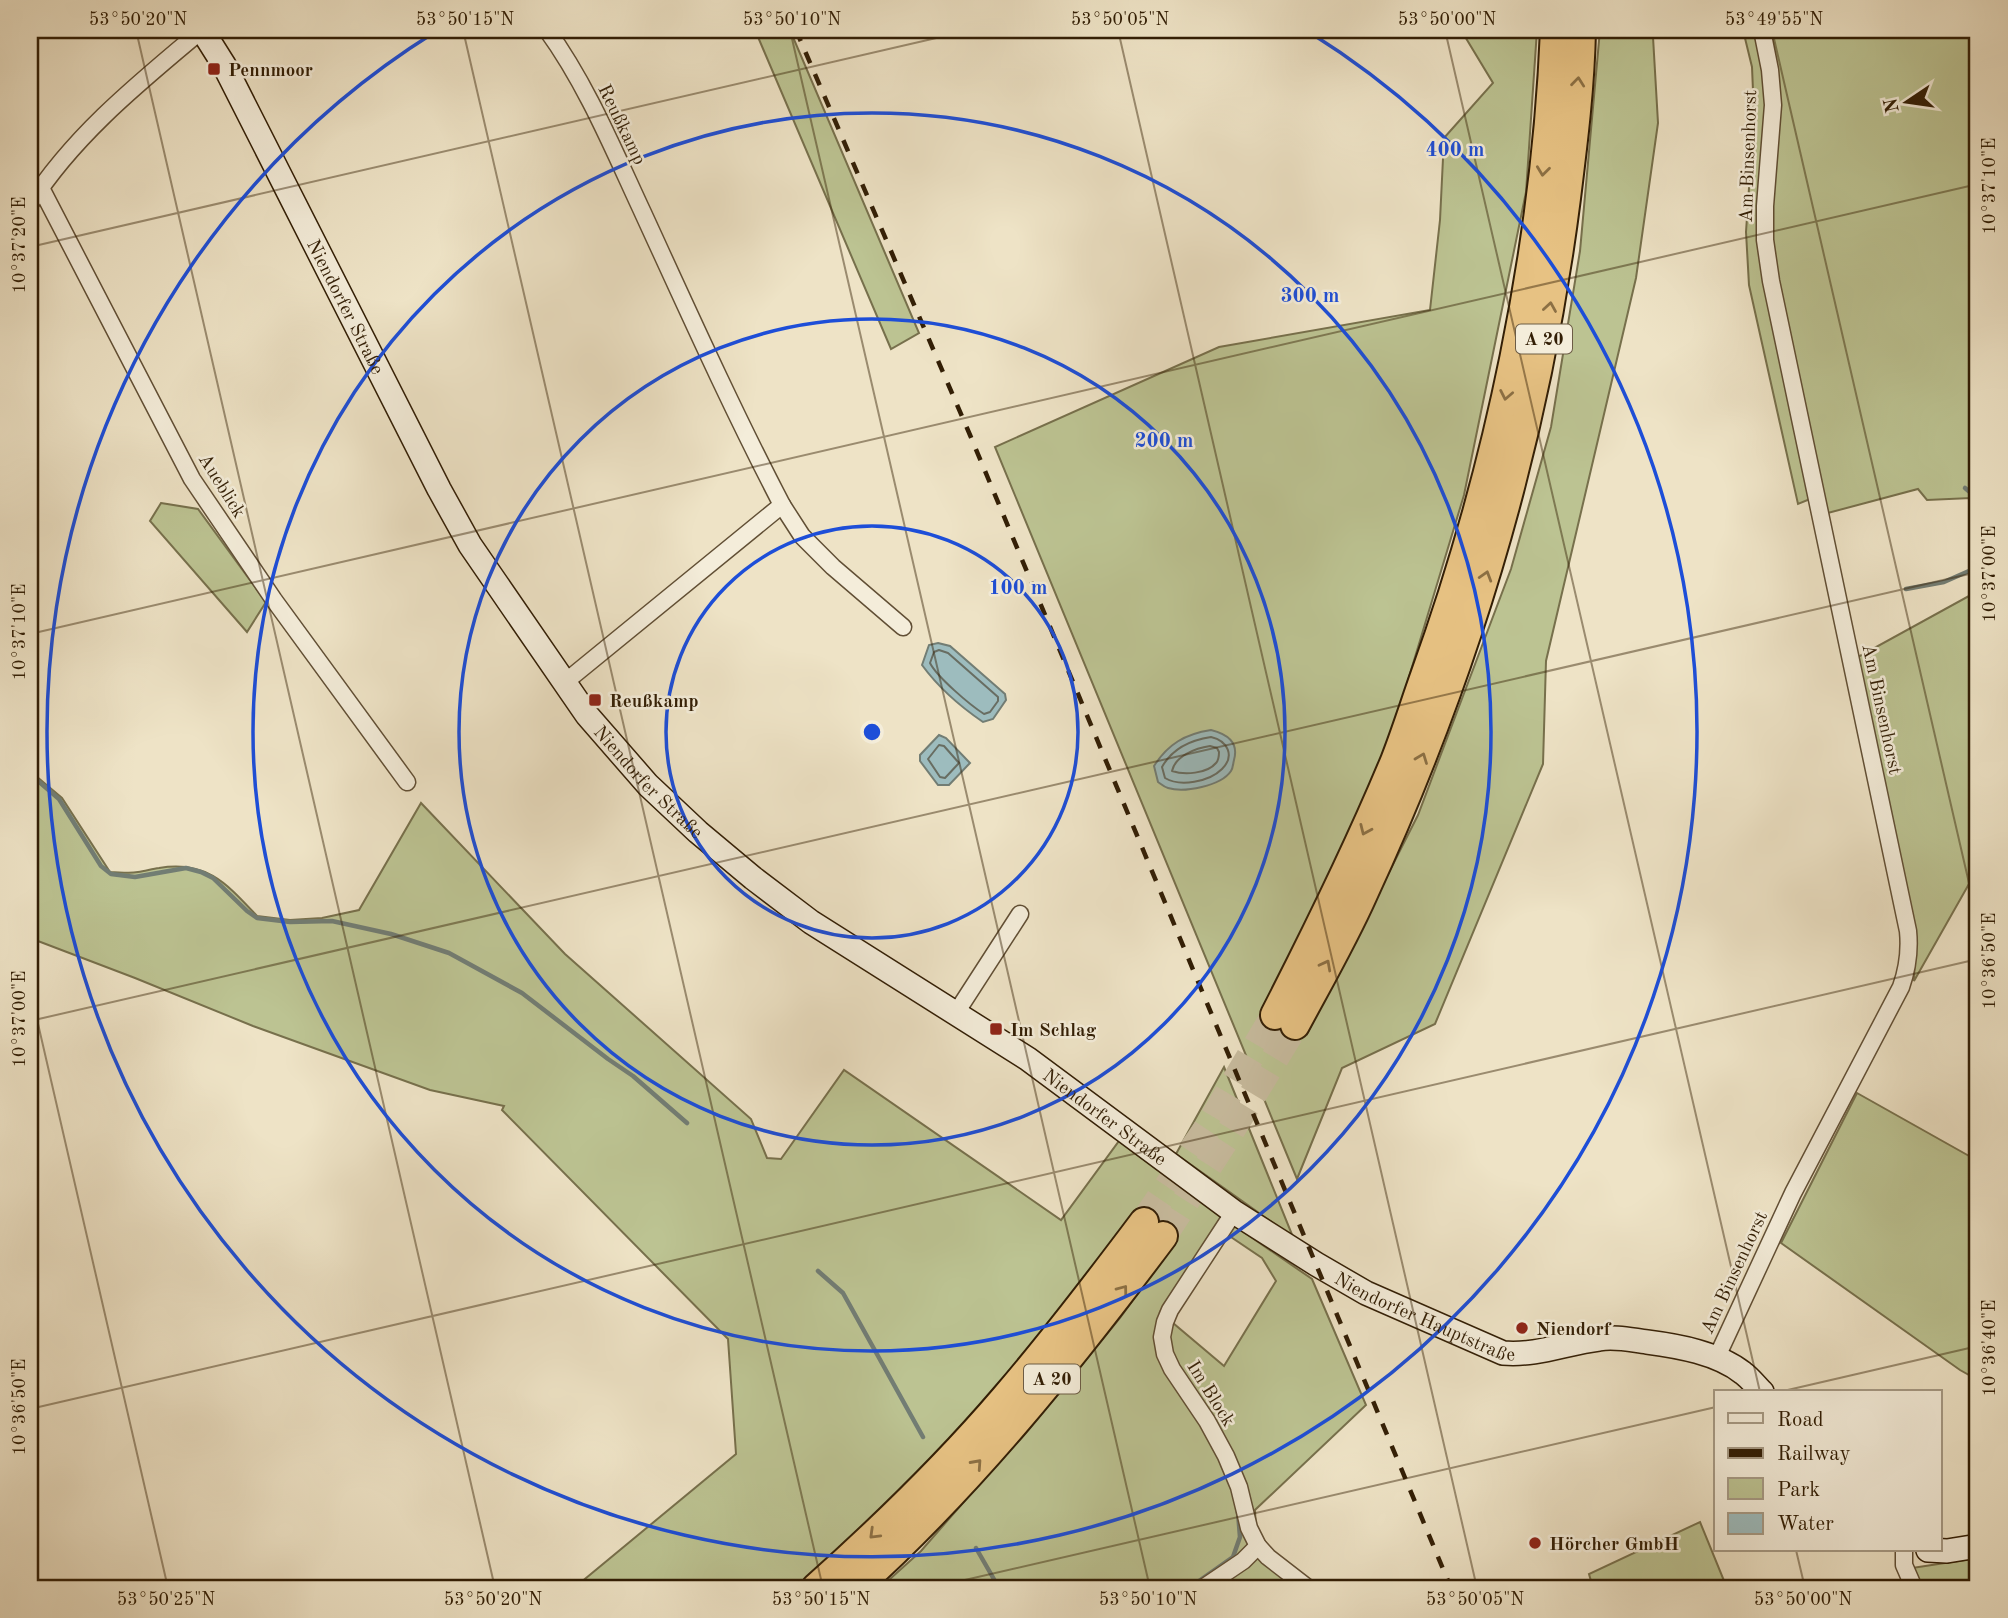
<svg xmlns="http://www.w3.org/2000/svg" width="2008" height="1618" font-family="'Old Standard TT',serif">
<rect width="100%" height="100%" fill="#eee3c6"/>
<filter id="stains"><feTurbulence type="fractalNoise" baseFrequency=".00286" numOctaves="4"/><feColorMatrix values="0 0 0 0 .2 0 0 0 0 .09 0 0 0 0 .02 0 0 0 .5 -.17"/></filter>
<radialGradient id="worn" r=".72"><stop offset=".6" stop-color="#630" stop-opacity="0"/><stop offset="1" stop-color="#630" stop-opacity=".3"/></radialGradient>
<!-- green -->
<g fill="#bcc392" stroke="#77704c" stroke-width="2" fill-rule="evenodd">
<polygon points="755,30 790,30 919,333 891,349"/>
<polygon points="1461,30 1537,30 1526,192 1464,495 1386,753 1329,883 1263,1008 1307,1034 1418,815 1511,569 1551,427 1580,251 1600,30 1650,30 1653,37 1658,123 1636,278 1546,661 1543,764 1435,1024 1342,1068 1297,1179 995,447 1219,347 1430,310 1440,220 1444,138 1493,83"/>
<polygon points="1743,30 1978,30 1978,507 1971,498 1927,500 1918,489 1824,514 1820,495 1798,504 1749,285 1746,232 1754,115 1752,67"/>
<polygon points="161,503 198,509 266,602 247,632 150,521"/>
<polygon points="1978,591 1978,868 1914,981 1915,949 1856,658"/>
<path d="M 30,771 L 62,798 L 110,872 C 119,872 129,874 138,872 C 145,871 152,869 159,868 C 207,860 227,884 257,916 L 290,920 L 322,918 L 359,910 L 421,803 L 565,954 L 751,1119 L 767,1158 L 781,1159 L 844,1070 L 1061,1220 L 1119,1141 L 1222,1217 L 1312,1279 L 1366,1405 L 1255,1510 L 1256,1530 L 1271,1565 L 1301,1588 L 880,1588 L 921,1551 L 1058,1394 L 1120,1318 L 1176,1241 L 1135,1212 L 982,1413 L 812,1573 L 793,1588 L 574,1588 L 736,1454 L 728,1339 L 502,1110 L 504,1106 L 430,1090 L 253,1026 L 135,978 L 30,938 ZM 1216,1227 L 1262,1258 L 1276,1281 L 1224,1366 L 1160,1312 Z"/>
<polygon points="1224,1067 1293,1237 1176,1154"/>
<polygon points="1857,1093 1978,1161 1978,1380 1960,1370 1781,1243"/>
<polygon points="1700,1522 1727,1588 1593,1588 1589,1574"/>
<polygon points="1978,1558 1978,1588 1922,1588 1912,1568"/>
</g>
<!-- water -->
<g fill="#9dbcbe" stroke="#727d74" stroke-width="2">
<path d="M 938,643 L 950,646 L 1005,694 L 1006,700 L 993,719 L 983,722 C 961,707 938,687 922,665 L 929,645 Z"/>
<path d="M 1211,730 C 1227,734 1239,742 1234,760 C 1233,764 1233,768 1231,771 C 1221,786 1184,793 1168,788 C 1164,787 1161,784 1158,782 L 1154,766 C 1168,744 1185,734 1211,730 Z"/>
<polygon points="939,735 946,738 970,763 949,785 938,785 920,761 920,755"/>
</g>
<g fill="none" stroke-linecap="round" stroke-linejoin="round">
<!-- shore -->
<g stroke="#686d62" stroke-width="2">
<path d="M 939,650 L 948,653 L 998,697 L 998,701 L 990,712 L 984,714 C 970,705 937,677 930,663 L 934,652 Z"/>
<path d="M 1211,737 C 1228,741 1235,756 1222,769 C 1209,782 1180,787 1165,778 L 1162,767 C 1172,749 1191,740 1211,737 Z"/>
<polygon points="939,745 944,746 959,763 945,778 940,777 928,759"/>
<path d="M 1210,746 L 1217,748 L 1219,752 C 1219,755 1218,761 1216,763 C 1207,774 1184,775 1172,771 C 1175,756 1196,748 1210,746 Z"/>
</g>
<!-- stream -->
<g stroke="#727d74" stroke-width="4.5">
<polyline points="1965,488 1978,499"/>
<polyline points="1906,589 1944,582 1978,567"/>
<polyline points="30,774 59,799 101,866 111,874 135,877 186,868 201,872 213,878 247,911 257,918 290,922 332,921 391,934 449,953 522,993 608,1059 633,1076 687,1123"/>
<polyline points="818,1271 843,1293 923,1437"/>
<polyline points="976,1548 999,1588"/>
<polyline points="1189,1588 1233,1557 1240,1537 1238,1512"/>
</g>
<!-- highway-tunnel -->
<g stroke="#c8bc9f" stroke-width="28" stroke-dasharray="28 14" stroke-linecap="butt">
<polyline points="1144,1222 1209,1126 1275,1015"/>
<polyline points="1163,1236 1227,1137 1295,1025"/>
</g>
<!-- street casing -->
<g stroke="#614f35" stroke-width="19">
<g id="street">
<path d="M 547,30 C 587,85 614,151 643,213 C 688,311 732,409 782,505 L 564,683"/>
<polyline points="41,188 192,479 274,600 407,782"/>
<path d="M 30,204 C 74,135 140,82 202,30"/>
<polyline points="782,505 802,536 833,567 903,627"/>
<polyline points="956,1013 1020,914"/>
<polyline points="1234,1212 1170,1310 1165,1322 1162,1337 1165,1354 1172,1369 1207,1421 1226,1456 1239,1487 1249,1528 1258,1546 1268,1557 1308,1588"/>
<path d="M 1716,1359 L 1793,1193 L 1901,987 C 1908,967 1910,951 1908,931 L 1771,281 L 1765,240 L 1765,206 L 1773,105 L 1770,70 L 1762,30"/>
<polyline points="1904,1550 1904,1565 1914,1588"/>
<polyline points="1203,1588 1243,1561 1258,1546"/>
</g>
</g>
<!-- secondary casing -->
<g stroke="#321e05" stroke-width="26">
<g id="secondary">
<path id="s1" d="M 202,30 L 224,65 L 439,489 L 470,545 L 587,715 L 648,785 L 698,832 L 753,878 L 811,922 L 1028,1059 L 1234,1212 L 1316,1264 L 1366,1293 L 1503,1353 C 1537,1356 1566,1343 1599,1339 C 1615,1336 1631,1340 1647,1342 C 1678,1346 1718,1353 1743,1373 C 1750,1378 1756,1386 1762,1392"/>
<polyline points="1928,1550 1947,1551 1978,1546"/>
</g>
</g>
<!-- highway casing -->
<g stroke="#321e05" stroke-width="32">
<g id="highway">
<path d="M 1275,1015 C 1318,931 1359,848 1395,761 C 1406,733 1415,704 1425,676 C 1499,471 1546,248 1555,30"/>
<path d="M 1295,1025 C 1318,982 1343,939 1363,894 C 1466,672 1535,441 1566,198 C 1573,142 1580,86 1581,30"/>
<path d="M 816,1588 C 882,1529 947,1466 1005,1398 C 1054,1341 1099,1282 1144,1222"/>
<path d="M 855,1588 C 971,1484 1070,1360 1163,1236"/>
</g>
</g>
<!-- street -->
<use href="#street" stroke="#f4edda" stroke-width="16"/>
<!-- secondary -->
<use href="#secondary" stroke="#f4edda" stroke-width="23"/>
<!-- highway -->
<use href="#highway" stroke="#e7c283" stroke-width="28"/>
<!-- rail -->
<polyline stroke="#321e05" stroke-width="4.5" stroke-dasharray="12 12" stroke-linecap="butt" points="796,30 970,435 1451,1588"/>
</g>
<!-- one-way arrows -->
<defs><path id="oneway-chevron" d="M-2-3.5L2.5 0L-2 3.5" fill="none" stroke-width="1.6" stroke-linecap="round" stroke-linejoin="round" transform="scale(1.75)"/></defs>
<g stroke="#8c7044">
<use href="#oneway-chevron" transform="translate(1578 82) rotate(-84)"/>
<use href="#oneway-chevron" transform="translate(1543 171) rotate(97)"/>
<use href="#oneway-chevron" transform="translate(1550 307) rotate(-81)"/>
<use href="#oneway-chevron" transform="translate(1506 395) rotate(101)"/>
<use href="#oneway-chevron" transform="translate(1486 576) rotate(-73)"/>
<use href="#oneway-chevron" transform="translate(1422 758) rotate(-69)"/>
<use href="#oneway-chevron" transform="translate(1365 830) rotate(114)"/>
<use href="#oneway-chevron" transform="translate(1326 965) rotate(-62)"/>
<use href="#oneway-chevron" transform="translate(1123 1290) rotate(-53)"/>
<use href="#oneway-chevron" transform="translate(977 1464) rotate(-48)"/>
<use href="#oneway-chevron" transform="translate(874 1534) rotate(136)"/>
</g>
<!-- ticks -->
<path fill="none" stroke="#321e05" stroke-width="2" stroke-opacity="0.45" d="M 136,30 L 495,1588M 463,30 L 823,1588M 790,30 L 1150,1588M 1118,30 L 1477,1588M 1445,30 L 1760,1392M 1772,30 L 1978,922M 30,247 L 971,30M 30,634 L 1978,184M 30,989 L 168,1588M 30,1021 L 1978,572M 1779,1392 L 1978,1346M 30,1409 L 1978,959M 1796,1550 L 1805,1588M 930,1588 L 1716,1407"/>
<!-- distance rings -->
<g fill="none" stroke="#1d4ed8" stroke-width="3.5">
<circle cx="872" cy="732" r="206"/>
<circle cx="872" cy="732" r="413"/>
<circle cx="872" cy="732" r="619"/>
<path d="M1309 32A825 825 0 1 1 435 32"/>
</g>
<!-- markers -->
<g fill="#8f2418" stroke="#f4edda" stroke-width="2.5">
<rect x="207" y="62" width="14" height="14" rx="3.5"/>
<rect x="588" y="693" width="14" height="14" rx="3.5"/>
<rect x="989" y="1022" width="14" height="14" rx="3.5"/>
<circle cx="1522" cy="1328" r="7"/>
<circle cx="1535" cy="1543" r="7"/>
</g>
<g text-anchor="middle" stroke-width="5" stroke-linejoin="round" paint-order="stroke">
<!-- shield labels -->
<g fill="#f4edda" stroke="#6c5c45" stroke-width="2">
<rect x="1516" y="324.5" width="56" height="29" rx="5"/>
<rect x="1024" y="1364.5" width="56" height="29" rx="5"/>
</g>
<g font-size="18" font-weight="bold" fill="#321e05">
<text x="1544" y="345">A 20</text>
<text x="1052" y="1385">A 20</text>
</g>
<!-- poi labels -->
<g font-size="19" font-weight="bold" fill="#321e05" stroke="#f4edda" text-anchor="start">
<text x="228" y="76">Pennmoor</text>
<text x="609" y="707">Reußkamp</text>
<text x="1010" y="1036">Im Schlag</text>
<text x="1536" y="1335">Niendorf</text>
<text x="1549" y="1550">Hörcher GmbH</text>
</g>
<!-- street labels -->
<g font-size="19" fill="#321e05" stroke="#f4edda">
<text transform="translate(623 124) rotate(64)" y="7">Reußkamp</text>
<text transform="translate(1747 156) rotate(-88)" y="7">Am Binsenhorst</text>
<text dy="7" stroke="none"><textPath href="#s1" startOffset="312">Niendorfer Straße</textPath></text>
<text transform="translate(223 485) rotate(58)" y="7">Aueblick</text>
<text transform="translate(1883 709) rotate(78)" y="7">Am Binsenhorst</text>
<text dy="7" stroke="none"><textPath href="#s1" startOffset="878">Niendorfer Straße</textPath></text>
<text dy="7" stroke="none"><textPath href="#s1" startOffset="1446">Niendorfer Straße</textPath></text>
<text transform="translate(1733 1272) rotate(-65)" y="7">Am Binsenhorst</text>
<text dy="7" stroke="none"><textPath href="#s1" startOffset="1825">Niendorfer Hauptstraße</textPath></text>
<text transform="translate(1212 1393) rotate(58)" y="7">Im Block</text>
</g>
</g>
<circle cx="872" cy="732" r="10" fill="#1d4ed8" stroke="#f4edda" stroke-width="3.5"/>
<g font-size="21" text-anchor="middle" font-weight="bold" fill="#1d4ed8" stroke="#f4edda" stroke-width="5" stroke-linejoin="round" paint-order="stroke">
<text x="1455" y="156">400 m</text>
<text x="1310" y="302">300 m</text>
<text x="1164" y="447">200 m</text>
<text x="1018" y="594">100 m</text>
</g>
<!-- margin -->
<rect width="2008" height="1618" fill="none" stroke="#eee3c6" stroke-width="77"/>
<!-- legend -->
<rect x="1714" y="1390" width="228" height="161" fill="#f4edda" stroke="#a69a85" stroke-width="2"/>
<rect x="1728" y="1413" width="35" height="10" fill="#f4edda" stroke="#a69a85" stroke-width="2"/>
<text x="1777" y="1426" font-size="21" fill="#321e05">Road</text>
<rect x="1728" y="1448" width="35" height="10" fill="#321e05" stroke="#a69a85" stroke-width="2"/>
<text x="1777" y="1460" font-size="21" fill="#321e05">Railway</text>
<rect x="1728" y="1478" width="35" height="21" fill="#bcc392" stroke="#a69a85" stroke-width="2"/>
<text x="1777" y="1496" font-size="21" fill="#321e05">Park</text>
<rect x="1728" y="1513" width="35" height="21" fill="#9dbcbe" stroke="#a69a85" stroke-width="2"/>
<text x="1777" y="1530" font-size="21" fill="#321e05">Water</text>
<!-- north arrow -->
<g transform="translate(1907 102) rotate(257)" stroke="#f4edda" stroke-width="5" paint-order="stroke">
<path d="M0-5L12 26L0 18L-12 26Z" fill="#321e05"/>
<text y="-10" font-size="19" font-weight="bold" text-anchor="middle" fill="#321e05">N</text>
</g>
<rect x="38" y="38" width="1931" height="1542" fill="none" stroke="#321e05" stroke-width="2.5"/>
<g font-size="18" text-anchor="middle" fill="#321e05">
<text x="138" y="25">53°50'20"N</text>
<text x="465" y="25">53°50'15"N</text>
<text x="792" y="25">53°50'10"N</text>
<text x="1120" y="25">53°50'05"N</text>
<text x="1447" y="25">53°50'00"N</text>
<text x="1774" y="25">53°49'55"N</text>
<text transform="translate(1989 186) rotate(-90)" y="6">10°37'10"E</text>
<text transform="translate(19 245) rotate(-90)" y="6">10°37'20"E</text>
<text transform="translate(1989 574) rotate(-90)" y="6">10°37'00"E</text>
<text transform="translate(19 632) rotate(-90)" y="6">10°37'10"E</text>
<text transform="translate(1989 961) rotate(-90)" y="6">10°36'50"E</text>
<text transform="translate(19 1019) rotate(-90)" y="6">10°37'00"E</text>
<text transform="translate(1989 1348) rotate(-90)" y="6">10°36'40"E</text>
<text transform="translate(19 1407) rotate(-90)" y="6">10°36'50"E</text>
<text x="166" y="1605">53°50'25"N</text>
<text x="493" y="1605">53°50'20"N</text>
<text x="821" y="1605">53°50'15"N</text>
<text x="1148" y="1605">53°50'10"N</text>
<text x="1475" y="1605">53°50'05"N</text>
<text x="1803" y="1605">53°50'00"N</text>
</g>
<rect width="100%" height="100%" filter="url(#stains)"/>
<rect width="100%" height="100%" fill="url(#worn)"/>
</svg>
